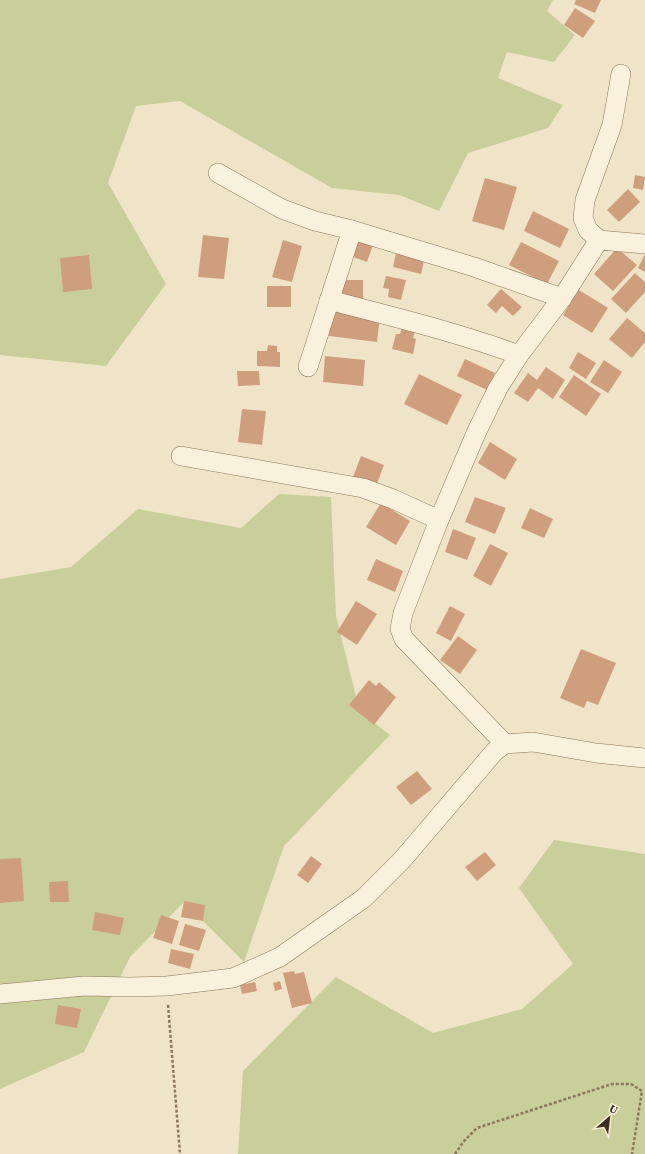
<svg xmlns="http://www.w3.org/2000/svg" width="645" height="1154" font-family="'Source Serif 4',serif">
<rect width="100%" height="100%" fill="#f0e4c8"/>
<!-- green -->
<g fill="#c9cf9b">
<polygon points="0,0 553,0 547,11 575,35 554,62 507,52 498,78 563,105 548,128 468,153 439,211 399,195 332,188 180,101 136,106 108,183 166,284 106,366 0,355"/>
<polygon points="279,494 331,497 336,616 360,712 390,735 284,846 244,962 184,902 130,957 84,1052 0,1089 0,579 71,567 138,509 241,528"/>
<polygon points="554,840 645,854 645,1154 238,1154 243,1071 336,977 433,1033 522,1009 573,964 519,888"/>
</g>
<!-- building -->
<g fill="#cf9f7d">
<polygon points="576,0 601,0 595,13 574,4"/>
<polygon points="575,8 595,21 583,38 564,25"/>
<polygon points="635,175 645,177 643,190 633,188"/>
<polygon points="485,178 517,187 504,230 472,221"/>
<polygon points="628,189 640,202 619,222 607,210"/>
<polygon points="533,211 569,229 560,248 524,231"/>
<polygon points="203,235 229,238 224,279 198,277"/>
<polygon points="356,236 374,242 367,262 350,256"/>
<polygon points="283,240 302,246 292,282 272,277"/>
<polygon points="521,242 559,261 547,284 509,265"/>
<polygon points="617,248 637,265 613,291 594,274"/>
<polygon points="397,249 425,256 421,274 393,267"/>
<polygon points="645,254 645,272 638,268"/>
<polygon points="89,255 92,289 63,292 60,258"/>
<polygon points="635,273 645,282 645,292 626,313 611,299"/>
<polygon points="386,276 406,280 401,300 388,297 389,289 383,288"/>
<polygon points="341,280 363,280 363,299 341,298"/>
<rect x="267" y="286" width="24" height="21"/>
<polygon points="501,289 522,307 513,316 502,306 496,313 487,305"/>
<polygon points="579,290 608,308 592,333 563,315"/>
<polygon points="332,310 380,316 377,342 329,336"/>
<polygon points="627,318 645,333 645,342 632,358 609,339"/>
<polygon points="403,324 416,328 413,338 416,339 413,354 392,349 396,334 400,334"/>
<polygon points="268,345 277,346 277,352 280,352 280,367 257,366 257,351 267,351"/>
<polygon points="578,352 596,363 586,379 569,368"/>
<polygon points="325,356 365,360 363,386 323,382"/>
<polygon points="465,359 495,373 487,390 457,376"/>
<polygon points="604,360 622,372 608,393 590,382"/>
<polygon points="546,367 565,380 553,399 538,388 528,402 514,393 528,373 537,380"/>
<polygon points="237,371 259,371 260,385 238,386"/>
<polygon points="419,374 462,395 447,425 404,404"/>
<polygon points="574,375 601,394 586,416 559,397"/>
<polygon points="242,409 266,411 262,445 238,442"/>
<polygon points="490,442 517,459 505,480 478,463"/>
<polygon points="361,456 384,465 376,486 353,477"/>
<polygon points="475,497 506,508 495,534 465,522"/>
<polygon points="381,503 410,521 396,545 366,527"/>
<polygon points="530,508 553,519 544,538 521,528"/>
<polygon points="453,529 476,538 467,560 445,552"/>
<polygon points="490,544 508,553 491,586 473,576"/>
<polygon points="376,559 403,571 395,592 367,580"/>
<polygon points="356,601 377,614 357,645 337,632"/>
<polygon points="450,606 465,614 451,641 436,633"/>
<polygon points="458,636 477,650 460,674 440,660"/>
<polygon points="581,649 616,663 598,705 587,701 584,708 560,698"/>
<polygon points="369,680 376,686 379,682 396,697 374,725 349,705"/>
<polygon points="417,771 432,789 411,805 396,787"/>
<polygon points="485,852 496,865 477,881 465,867"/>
<polygon points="311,856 322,864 308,883 297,875"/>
<polygon points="21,858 24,901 0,903 0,859"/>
<polygon points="68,881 69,902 50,902 49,882"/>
<polygon points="184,901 205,905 203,921 181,917"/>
<polygon points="95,912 124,918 120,935 92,930"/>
<polygon points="161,915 179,921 172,944 153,938"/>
<polygon points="185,924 206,930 199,951 179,945"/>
<polygon points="171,949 194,954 190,969 168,963"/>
<polygon points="294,971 295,974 304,972 312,1003 292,1008 283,973"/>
<polygon points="280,981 282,989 275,991 273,983"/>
<polygon points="255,982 257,991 242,994 240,985"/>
<polygon points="58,1005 81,1009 77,1028 55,1024"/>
</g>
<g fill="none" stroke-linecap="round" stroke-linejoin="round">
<!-- minor casing -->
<g stroke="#8d765c" stroke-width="20">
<g id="minor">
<polyline points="218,173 282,209 315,221 352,230 474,267 562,298"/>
<polyline points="599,240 588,230 583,218 585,200 612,125 621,74"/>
<path d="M 329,300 C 393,317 457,332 519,355"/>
<polyline points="308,367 352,230"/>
<polyline points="181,456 363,488 393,499 439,520"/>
<polyline points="505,744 404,639 400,629 403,613 439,520 477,431 498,388 519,355 562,298 599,240 645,244"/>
<polyline points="0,994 84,986 130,987 167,986 233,978 280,957 364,898 402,860 495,751 505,744 533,742 596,753 645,758"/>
</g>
</g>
<!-- path -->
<g stroke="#8d765c" stroke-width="2.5" stroke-dasharray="3 2" stroke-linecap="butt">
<polyline points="168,1005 180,1154"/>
<polyline points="455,1154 464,1141 477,1128 612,1084 631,1084 642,1091 632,1154"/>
</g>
<!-- minor -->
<use href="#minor" stroke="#faf1dc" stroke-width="19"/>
</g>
<!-- north arrow -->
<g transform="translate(609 1118) rotate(28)" stroke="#f7eed8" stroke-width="3" paint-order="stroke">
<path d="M0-3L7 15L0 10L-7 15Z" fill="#3d2e20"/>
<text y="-6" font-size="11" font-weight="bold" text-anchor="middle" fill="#3d2e20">U</text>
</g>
</svg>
